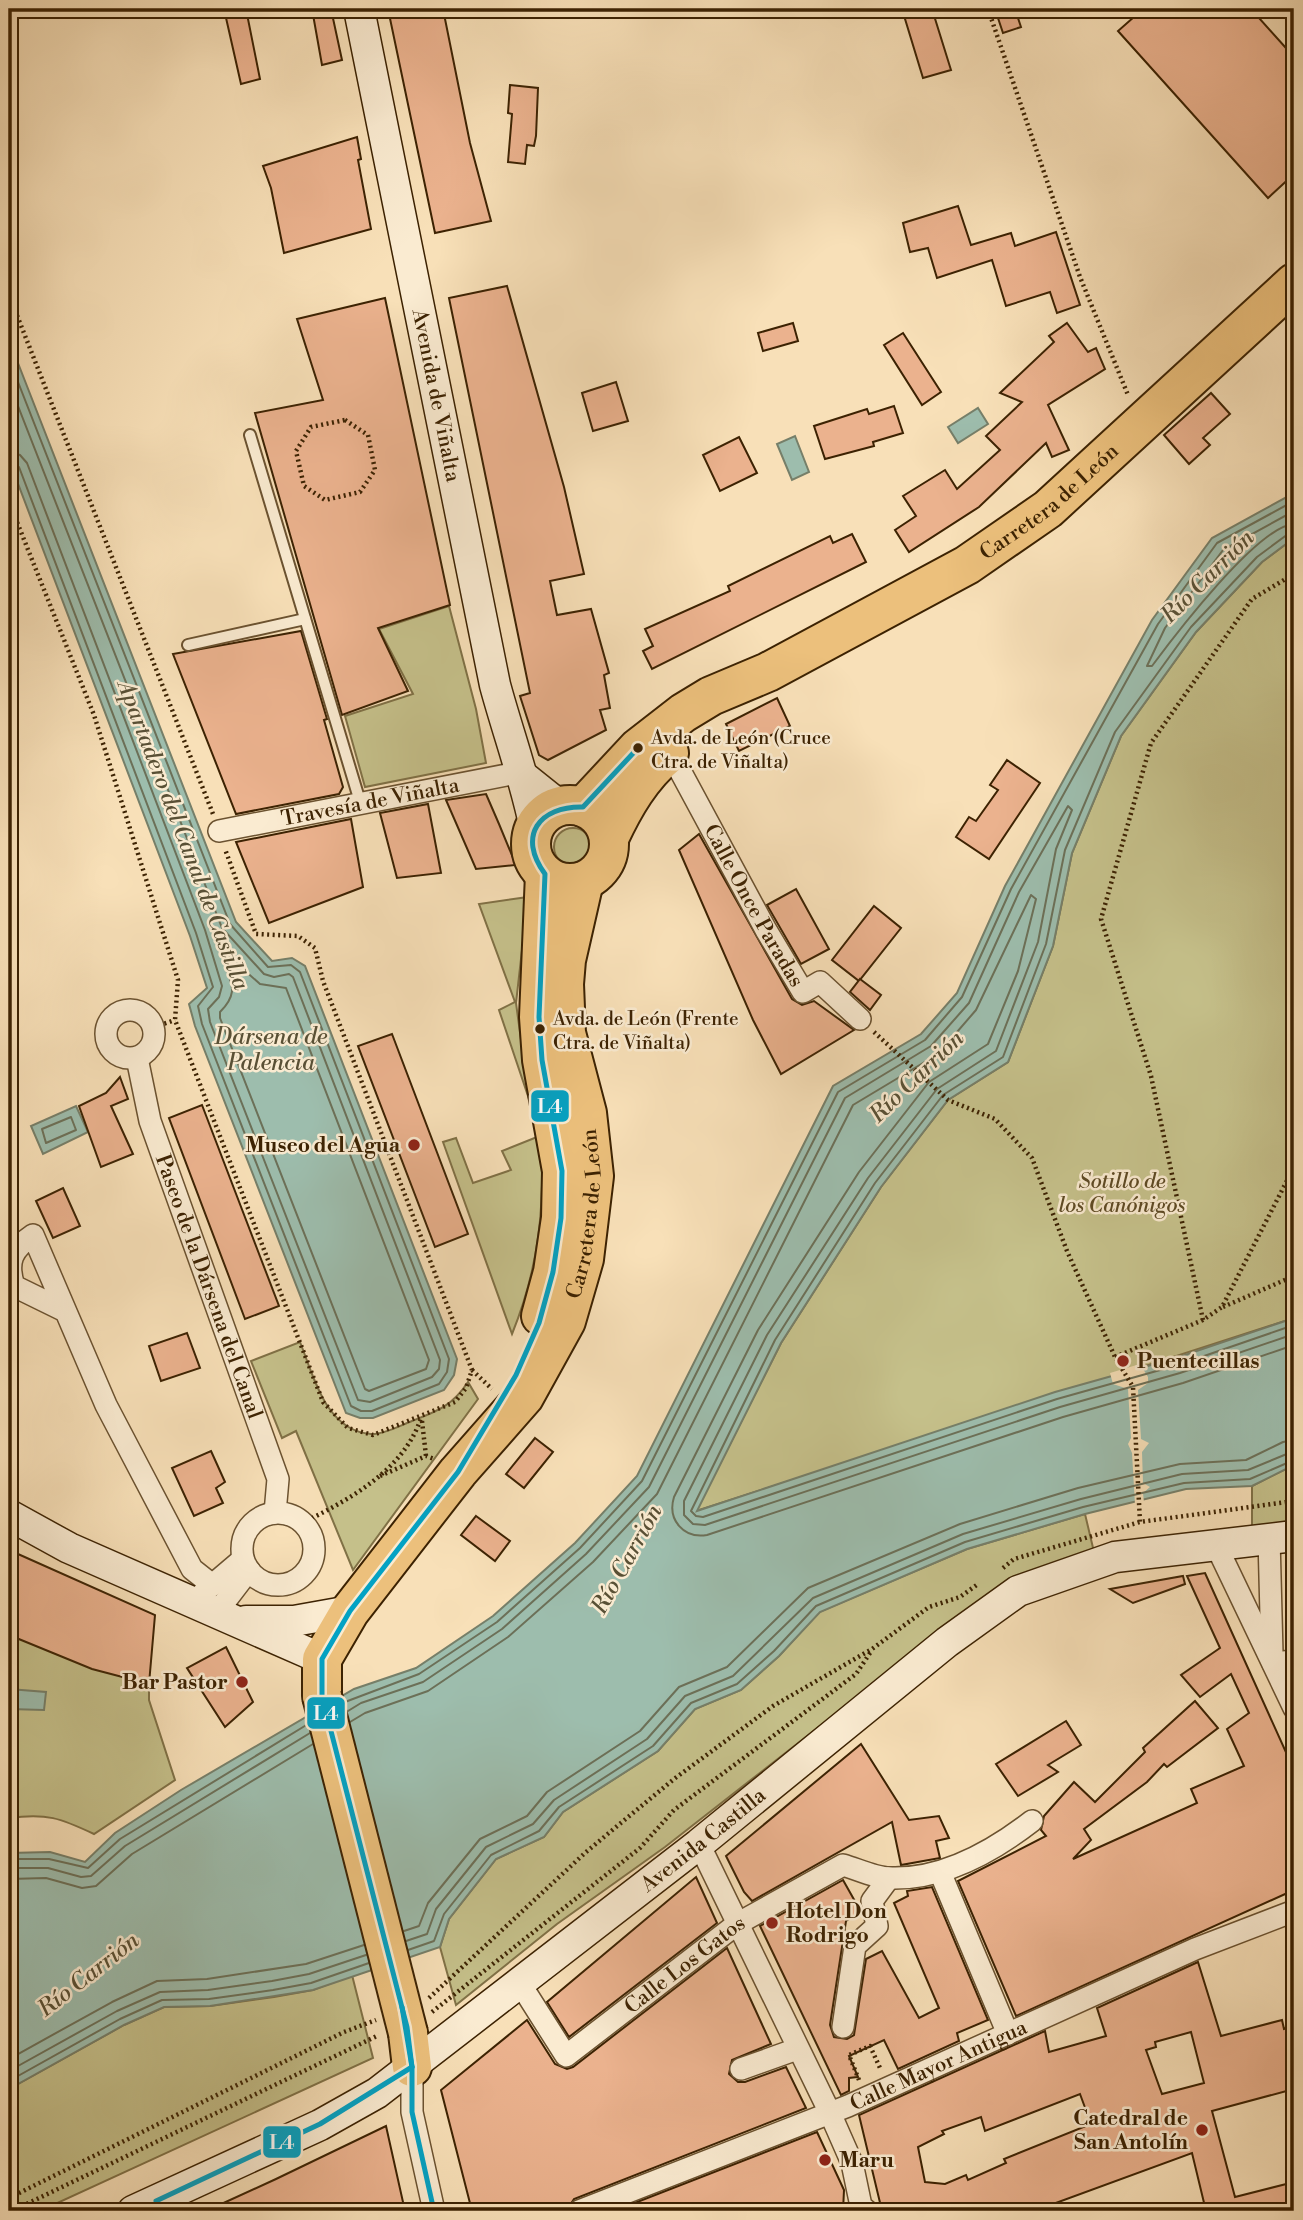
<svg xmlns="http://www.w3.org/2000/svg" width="1303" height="2220" font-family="'Libre Bodoni',serif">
<rect width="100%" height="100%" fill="#f8e0b8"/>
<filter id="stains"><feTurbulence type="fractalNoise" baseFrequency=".00286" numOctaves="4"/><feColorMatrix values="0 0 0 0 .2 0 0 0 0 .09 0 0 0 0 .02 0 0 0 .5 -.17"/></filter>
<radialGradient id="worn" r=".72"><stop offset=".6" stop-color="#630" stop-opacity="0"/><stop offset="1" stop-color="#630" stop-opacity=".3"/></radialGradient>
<!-- green -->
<g fill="#c5c08a" stroke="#807146" stroke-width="2">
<polygon points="1294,538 1294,1318 696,1511 781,1343 881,1187 948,1100 1008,1062 1053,946 1072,853 1121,736 1196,632 1262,562"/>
<polygon points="449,606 476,709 486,763 365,787 345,716 413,694 379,629"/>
<circle cx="573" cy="847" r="19"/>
<polygon points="528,897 516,1003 529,1099 499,1010 515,1002 479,904"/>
<path d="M 542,1135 C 544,1208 540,1265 512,1334 L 443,1142 L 456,1138 L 473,1183 L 511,1170 L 502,1151 Z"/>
<path d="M 300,1342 C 314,1377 326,1431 371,1434 C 383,1435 401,1425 412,1421 C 438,1411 452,1406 468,1382 L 478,1399 L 353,1570 L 296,1431 L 282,1438 L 251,1361 Z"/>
<polygon points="1294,1465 1294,1525 1252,1528 1252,1486"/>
<polygon points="1085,1514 1094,1552 944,1629 665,1847 557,1924 456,2005 440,1947 449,1919 496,1859 544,1837 563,1812 658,1751 695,1709 741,1690 779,1656 819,1612 967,1549"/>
<path d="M 9,1635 L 149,1684 L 149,1700 L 175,1780 L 94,1834 C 60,1818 47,1813 9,1818 Z"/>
<polygon points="352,1975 373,2058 40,2211 9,2211 9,2089 124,2025 164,2007 210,2006 274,1997 313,1990"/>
</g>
<!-- water -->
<g fill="#9dbdad" stroke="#767f69" stroke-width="2">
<polygon points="9,340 236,922 272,961 292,958 305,966 457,1359 454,1375 444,1390 373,1418 360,1418 346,1413 195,1026 189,1004 207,988 190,936 9,460"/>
<polygon points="978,408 988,424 958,443 948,427"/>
<polygon points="795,436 809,472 792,480 777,444"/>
<polygon points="1294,493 1294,538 1262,562 1196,632 1121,736 1072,853 1053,946 1008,1062 948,1100 881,1187 781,1343 697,1511 1055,1392 1176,1358 1294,1318 1294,1465 1252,1486 1186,1489 1085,1514 967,1549 820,1612 779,1656 741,1690 695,1709 658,1751 563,1812 544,1837 496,1859 449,1919 440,1947 313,1990 210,2006 164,2007 124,2025 9,2089 9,1853 50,1852 85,1862 115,1833 181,1790 354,1689 416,1668 493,1616 575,1543 637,1476 833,1086 921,1034 957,993 1005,886 1152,620 1212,538"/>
<polygon points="76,1106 88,1132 43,1154 31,1126"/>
<polygon points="9,1689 46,1692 44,1710 9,1709"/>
</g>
<!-- pier -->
<polygon fill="#f8e0b8" points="1140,1364 1148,1377 1148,1383 1138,1390 1141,1439 1149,1443 1142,1452 1143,1483 1150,1487 1143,1493 1144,1503 1135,1505 1132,1453 1128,1444 1131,1438 1128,1389 1113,1384 1110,1373"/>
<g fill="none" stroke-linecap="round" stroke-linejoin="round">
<!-- shore -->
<g stroke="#6c7058" stroke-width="2">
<polyline points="9,359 230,924 268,967 291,965 300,972 449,1359 447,1372 439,1384 372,1411 361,1411 351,1406 202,1024 198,1006 213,987 196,933 19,467 9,461"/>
<polyline points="9,383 222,928 264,974 274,977 289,974 293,977 440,1360 439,1369 432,1377 370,1402 358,1400 210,1022 208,1009 219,997 222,986 205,930 27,463 20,455 9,452"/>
<path d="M 1294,511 L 1223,550 L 1165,628 L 1147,666 L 1152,666 C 1175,635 1258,526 1294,524"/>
<polyline points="1294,533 1288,534 1257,557 1191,627 1115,732 1065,850 1046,944 1003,1057 943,1095 875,1183 775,1340 691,1511 696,1516 703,1517 1057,1399 1178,1365 1294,1325"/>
<path d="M 226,954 L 260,984 L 286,988 L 429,1360 L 426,1369 L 369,1391 L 365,1389 L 220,1018 L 220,1012 C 246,986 221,977 226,954 Z"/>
<polygon points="71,1117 76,1130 46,1143 42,1129"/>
<polyline points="345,1702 419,1674 497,1622 580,1548 642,1481 838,1092 925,1040 962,997 1011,889 1158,624 1217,543 1294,501"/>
<polyline points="348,1711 361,1703 423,1682 502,1629 586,1554 649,1487 845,1098 931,1046 969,1003 1019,892 1068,806 1072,810 1056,849 1038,942 996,1051 937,1089 868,1178 767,1335 684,1501 684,1515 693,1524 705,1525 1060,1407 1180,1373 1294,1334"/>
<path d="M 350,1722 L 365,1713 L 428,1691 L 508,1637 L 593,1562 L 657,1494 L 853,1105 L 938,1054 L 976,1010 L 1031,895 L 1036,899 L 1018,971 L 988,1044 L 929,1082 L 859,1172 L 758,1330 L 674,1497 C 667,1520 684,1539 707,1535 L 1063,1417 L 1183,1383 L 1294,1345"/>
<polyline points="9,1859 49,1859 88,1868 120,1839 308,1724"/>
<polyline points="9,1868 48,1868 81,1877 91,1876 125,1846 310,1733"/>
<polyline points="9,1879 46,1878 82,1888 96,1886 132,1854 313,1744"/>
<polyline points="404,1931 419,1926 428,1903 480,1839 527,1816 547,1792 640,1731 679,1687 727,1667 808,1588 960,1524 1078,1488 1180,1464 1246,1460 1283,1442 1294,1440"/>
<polyline points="406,1941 427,1934 436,1909 486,1847 533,1824 554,1800 647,1739 685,1696 733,1676 813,1598 963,1534 1081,1499 1182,1474 1248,1470 1294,1451"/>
<polyline points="408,1950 434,1941 444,1914 491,1855 539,1831 559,1807 653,1746 691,1703 737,1684 774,1651 816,1606 965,1542 1083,1507 1184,1483 1250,1479 1294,1460"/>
<polyline points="9,2059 112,2002 157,1981 207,1979 306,1964 364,1945"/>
<polyline points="9,2071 117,2011 160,1992 208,1990 272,1981 309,1974 366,1955"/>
<polyline points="9,2081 120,2019 162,2000 209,1999 273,1990 311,1983 369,1963"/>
</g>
</g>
<!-- building -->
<g fill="#ebb28e" stroke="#3c2202" stroke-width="2" fill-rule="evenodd">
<polygon points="224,9 246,9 260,79 241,84"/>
<polygon points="312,9 331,9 342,60 322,65"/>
<polygon points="388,9 443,9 470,143 491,221 435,233"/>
<polygon points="902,9 932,9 951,70 923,78"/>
<polygon points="995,9 1015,9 1021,27 1003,33"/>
<polygon points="1143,9 1251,9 1294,57 1294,174 1268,198 1118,31"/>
<polygon points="510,85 538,88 536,136 534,146 527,145 525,164 508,162 512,114 508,113"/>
<polygon points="357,137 361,159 358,160 371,229 284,253 271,188 263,166"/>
<polygon points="958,206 971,245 1011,233 1015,246 1056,232 1080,305 1057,313 1050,292 1006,306 992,260 937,278 928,248 910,252 903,223"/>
<polygon points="507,286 564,487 584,574 550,581 557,615 591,609 609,673 604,675 610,708 600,710 606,730 548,760 539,755 520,696 530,693 449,298"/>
<polygon points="385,298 450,605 378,628 408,691 342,715 255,413 323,400 297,319"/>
<polygon points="793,323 798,341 763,351 758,333"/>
<polygon points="1067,323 1088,352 1096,348 1105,369 1048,405 1069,450 1052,457 1046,443 979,507 909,552 895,530 916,516 903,496 945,470 957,489 1000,450 986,436 1022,402 1000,393 1054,342 1049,336"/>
<polygon points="903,333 941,392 922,405 884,345"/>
<polygon points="616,382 628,421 593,431 582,393"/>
<polygon points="1211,393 1230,414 1203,438 1210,445 1189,464 1164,435"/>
<polygon points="894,406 903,433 873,442 874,446 825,459 814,426 867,409 869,414"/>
<polygon points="739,437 757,473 720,491 703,455"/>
<polygon points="852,534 866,562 652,669 643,651 653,646 645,629 730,591 728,586 830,536 833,543"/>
<polygon points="301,631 327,719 324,720 343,787 339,794 236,814 173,654"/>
<polygon points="777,698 790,726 739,751 726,724"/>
<polygon points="1007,760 1040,783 989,859 956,837 969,817 976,821 998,790 990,785"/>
<polygon points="486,794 499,824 516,865 476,869 446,800"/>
<polygon points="428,804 441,873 397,878 380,813"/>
<polygon points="351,819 363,887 269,923 236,842"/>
<polygon points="699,834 792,999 802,1005 814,1001 854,1030 781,1074 753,1020 679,850"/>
<polygon points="796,889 829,949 801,964 767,905"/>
<polygon points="874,906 901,928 859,981 832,960"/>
<polygon points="860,979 881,995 870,1010 850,992"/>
<polygon points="392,1034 468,1234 435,1247 358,1046"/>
<polygon points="120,1077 128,1099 111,1106 133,1154 101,1167 79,1106 106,1093"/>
<polygon points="202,1105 279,1306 245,1319 169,1118"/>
<polygon points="63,1188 80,1226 53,1238 36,1201"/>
<polygon points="187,1333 200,1368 161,1381 149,1346"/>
<polygon points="535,1438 553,1452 524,1488 506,1474"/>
<polygon points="211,1451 225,1482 216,1488 223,1503 194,1516 172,1468"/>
<polygon points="476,1516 510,1541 495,1561 461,1535"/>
<polygon points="9,1550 155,1615 149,1684 92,1669 9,1635"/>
<polygon points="1205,1573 1294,1770 1294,1890 1016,2016 958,1881 1046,1836 1041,1830 1044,1816 1074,1782 1095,1802 1145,1752 1143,1748 1195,1701 1218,1728 1167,1767 1164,1764 1147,1782 1084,1829 1091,1840 1073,1859 1197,1803 1191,1789 1244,1766 1227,1729 1249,1713 1231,1674 1200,1697 1181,1675 1220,1648 1187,1576"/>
<polygon points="1183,1576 1185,1584 1133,1603 1110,1589"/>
<polygon points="226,1647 253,1702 225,1727 187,1668"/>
<polygon points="1066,1721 1081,1745 1048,1765 1058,1772 1018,1796 996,1764"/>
<polygon points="861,1744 909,1820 939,1816 949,1838 936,1841 940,1858 901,1865 892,1822 752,1901 744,1892 726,1856"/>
<polygon points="696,1877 717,1923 569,2037 547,2002"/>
<polygon points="843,1880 861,1912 846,1921 830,2025 834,2037 847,2039 854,2035 866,1959 882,1951 919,2018 939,2008 894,1903 908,1896 907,1891 932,1887 988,2020 957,2033 959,2041 898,2069 884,2040 849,2056 858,2077 849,2078 849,2091 841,2095 760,1926"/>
<polygon points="727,1948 771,2044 732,2060 729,2074 738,2082 745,2082 786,2067 806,2108 574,2199 566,2211 472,2211 441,2090 527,2020 555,2064 567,2069 573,2067"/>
<path d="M 1198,1962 L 1221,2036 L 1282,2020 L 1284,2029 L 1294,2026 L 1294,2089 L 1212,2111 L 1235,2197 L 1294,2182 L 1294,2211 L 1206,2211 L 1192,2153 L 1034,2211 L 882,2211 L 859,2115 L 1045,2031 L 1049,2052 L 1106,2036 L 1097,2008 ZM 1191,2032 L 1204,2083 L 1162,2094 L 1146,2050 L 1156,2047 L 1155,2042 ZM 1080,2094 L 1091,2124 L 1004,2159 L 1006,2163 L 968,2180 L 966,2175 L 945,2184 L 925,2182 L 918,2147 L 944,2134 L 942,2131 L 981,2117 L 985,2131 Z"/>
<polygon points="386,2126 405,2211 206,2211 276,2179"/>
<polygon points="817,2132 844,2190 843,2211 614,2211"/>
</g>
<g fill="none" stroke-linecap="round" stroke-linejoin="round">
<!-- lane casing -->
<g stroke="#6b5230" stroke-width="14">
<g id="lane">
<polyline points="250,435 361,805"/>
<polyline points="188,645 305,619"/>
</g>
</g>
<!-- street casing -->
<g stroke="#6b5230" stroke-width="24">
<g id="street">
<path id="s1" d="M 670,752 L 766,930 L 803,992 L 820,982 L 860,1019"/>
<path id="s2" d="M 219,831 L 522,772"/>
<circle cx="130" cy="1034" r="24"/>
<path id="s3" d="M 137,1058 L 150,1121 L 278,1479 L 275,1513"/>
<path d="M 65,1311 L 14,1286 C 6,1262 12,1249 33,1235 L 106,1405 L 192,1569 L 211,1584"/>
<circle cx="278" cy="1549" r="36"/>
<polyline points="1269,1538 1272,1654"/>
<polyline points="1215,1543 1294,1708"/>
<polyline points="203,1593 243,1559"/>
<polyline points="217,1612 249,1570"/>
<polyline points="1273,1663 1294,1661"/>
<polyline points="699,1844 830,2113 852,2163 861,2206 867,2211"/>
<polyline points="940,1872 1008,2034"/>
<path id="s4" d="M 521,1985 L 566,2056 L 737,1924 L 843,1865 C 857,1869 875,1878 890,1878 C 943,1880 992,1852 1032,1821"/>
<polyline points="843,2027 855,1946 877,1926 872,1901 889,1878"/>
<polyline points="412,2067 412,2112 434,2211"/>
<polyline points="741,2069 797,2049"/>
<path id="s5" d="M 579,2211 L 848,2106 L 1195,1949 L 1294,1911"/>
</g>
</g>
<!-- secondary casing -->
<g stroke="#3c2202" stroke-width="33">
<g id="secondary">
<path id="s6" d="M 359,9 L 495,685 C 508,733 525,779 535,828"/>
<polyline points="525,778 560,806"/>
<polyline points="9,1515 69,1548 322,1659"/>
<polyline points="246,1621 294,1621 350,1611"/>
<path id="s7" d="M 133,2211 L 320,2125 L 377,2093 L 699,1844 L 947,1642 L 1018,1591 L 1115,1557 L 1294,1536"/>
</g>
</g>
<!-- highway casing -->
<g stroke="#3c2202" stroke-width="42">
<g id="highway">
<circle cx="570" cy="844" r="39"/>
<path id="s8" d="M 583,807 L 638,748 L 683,713 L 711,696 L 768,672 L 967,565 L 1048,509 L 1294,283"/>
<path d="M 609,838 C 624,806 641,776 669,753"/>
<polyline points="541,1316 553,1272 561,1218 562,1171 542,1060 539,1017 545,874"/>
<path id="s9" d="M 322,1696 L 322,1659 L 350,1611 L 458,1472 L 524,1397 L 566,1321 L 584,1259 L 594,1176 L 587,1113 L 566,1033 L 564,984 L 566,960 L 584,881"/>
<polyline points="408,2033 412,2067"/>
</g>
</g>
<!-- path -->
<g stroke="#3c2202" stroke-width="4.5" stroke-dasharray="2 3.5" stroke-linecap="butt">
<polyline points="988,9 1080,277 1128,395"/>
<polyline points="9,295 213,814"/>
<polygon points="345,420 368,435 375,470 360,492 325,500 304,486 296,451 311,427"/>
<polyline points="9,502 94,715 178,980 175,1020 323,1402 348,1428 373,1435 455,1402 466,1388 472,1370 323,981 315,948 298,936 256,934 225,849"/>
<polyline points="154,1027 175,1020"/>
<polyline points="874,1032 948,1100 995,1119 1032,1158 1067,1251 1115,1357 1133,1387 1140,1522"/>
<polyline points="1223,1307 1294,1276"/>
<polyline points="1203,1320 1151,1076 1101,919 1151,743 1252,599 1294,574"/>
<polyline points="1115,1357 1203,1320 1222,1307 1294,1167"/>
<polyline points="472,1370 492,1389"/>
<polyline points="422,1421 426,1456"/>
<polyline points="380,1476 426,1456 434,1459"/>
<path d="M 302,1523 C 349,1500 404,1470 421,1418"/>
<polyline points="1003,1568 1014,1559 1140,1522 1294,1501"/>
<polyline points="429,1998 586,1852 674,1779 773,1706 872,1649 929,1607 960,1597 978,1584"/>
<polyline points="432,2012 640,1848 674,1810 856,1674 872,1650"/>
<polyline points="859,2080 849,2055 870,2046 880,2068"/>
<polyline points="9,2198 344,2032 376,2020"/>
<polyline points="12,2211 379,2035"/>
</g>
<!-- lane -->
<use href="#lane" stroke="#faebd1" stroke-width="10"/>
<!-- street -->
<use href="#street" stroke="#faebd1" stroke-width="21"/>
<!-- secondary -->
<use href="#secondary" stroke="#faebd1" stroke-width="30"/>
<!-- highway -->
<use href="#highway" stroke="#ecc07c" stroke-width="38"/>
<!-- highway-bridge casing -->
<g stroke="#3c2202" stroke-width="42" stroke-linecap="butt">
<polyline id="highway-bridge" points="322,1696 408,2033"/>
</g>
<!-- highway-bridge -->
<use href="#highway-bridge" stroke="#ecc07c" stroke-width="38"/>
<!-- bus-1 casing -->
<g stroke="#faebd1" stroke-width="10">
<g id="bus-1">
<polyline points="402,2007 412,2067 412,2112 434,2211"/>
<path d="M 412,2067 L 407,2027 L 322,1696 L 322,1659 L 350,1611 L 458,1472 L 516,1375 L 539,1323 L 553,1272 L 561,1218 L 562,1171 L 542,1060 L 539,1017 L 545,874 C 517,836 539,806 583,807 L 638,748"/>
<polyline points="161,2211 156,2201 320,2124 412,2067"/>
</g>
</g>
<!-- bus-1 -->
<use href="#bus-1" stroke="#03a2c4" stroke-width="5"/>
</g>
<!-- markers -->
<g fill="#3c2202" stroke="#faebd1" stroke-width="2.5">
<circle cx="638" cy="748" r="6"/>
<circle cx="540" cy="1029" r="6"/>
</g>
<g fill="#8f2418" stroke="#faebd1" stroke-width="2.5">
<circle cx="414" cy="1145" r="7"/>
<circle cx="1123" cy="1361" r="7"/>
<circle cx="242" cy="1682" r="7"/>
<circle cx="772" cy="1923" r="7"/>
<circle cx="1202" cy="2130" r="7"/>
<circle cx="825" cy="2160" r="7"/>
</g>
<g text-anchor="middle" stroke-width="5" stroke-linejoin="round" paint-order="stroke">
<!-- bus labels -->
<g font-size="19" fill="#3c2202" stroke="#faebd1" text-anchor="start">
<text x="651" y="744">Avda. de León (Cruce<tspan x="651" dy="24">Ctra. de Viñalta)</tspan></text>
<text x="553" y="1025">Avda. de León (Frente<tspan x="553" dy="24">Ctra. de Viñalta)</tspan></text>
</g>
<!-- street labels -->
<g font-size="21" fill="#3c2202" stroke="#faebd1">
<text dy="7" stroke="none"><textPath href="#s6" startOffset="394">Avenida de Viñalta</textPath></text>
<text dy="7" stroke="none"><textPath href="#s8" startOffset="562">Carretera de León</textPath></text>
<text dy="7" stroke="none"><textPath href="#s2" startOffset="154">Travesía de Viñalta</textPath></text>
<text dy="7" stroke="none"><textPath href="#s1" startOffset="175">Calle Once Paradas</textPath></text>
<text dy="7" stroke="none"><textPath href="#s9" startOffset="565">Carretera de León</textPath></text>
<text dy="7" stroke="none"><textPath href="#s3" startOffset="240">Paseo de la Dársena del Canal</textPath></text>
<text dy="7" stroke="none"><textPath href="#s7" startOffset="684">Avenida Castilla</textPath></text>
<text dy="7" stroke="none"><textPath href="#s4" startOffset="234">Calle Los Gatos</textPath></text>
<text dy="7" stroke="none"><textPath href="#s5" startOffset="388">Calle Mayor Antigua</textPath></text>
</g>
<!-- poi labels -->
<g font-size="21" font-weight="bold" fill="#3c2202" stroke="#faebd1" text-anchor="end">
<text x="400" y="1152">Museo del Agua</text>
<text x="1137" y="1368" text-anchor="start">Puentecillas</text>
<text x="228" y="1689">Bar Pastor</text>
<text x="786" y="1918" text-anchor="start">Hotel Don<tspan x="786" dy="24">Rodrigo</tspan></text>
<text x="1188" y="2125">Catedral de<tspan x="1188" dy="24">San Antolín</tspan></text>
<text x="839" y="2167" text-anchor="start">Maru</text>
</g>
<!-- park labels -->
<g font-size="21" font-style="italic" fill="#5e4a24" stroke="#faebd1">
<text x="1122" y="1188">Sotillo de<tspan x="1122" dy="24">los Canónigos</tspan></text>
</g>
<!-- water labels -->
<g font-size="23" font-style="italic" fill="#595035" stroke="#faebd1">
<text transform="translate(1207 576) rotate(-45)" y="8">Río Carrión</text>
<text transform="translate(184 835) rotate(69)" y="8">Apartadero del Canal de Castilla</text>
<text x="271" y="1044">Dársena de<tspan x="271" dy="26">Palencia</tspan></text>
<text transform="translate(916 1076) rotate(-44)" y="8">Río Carrión</text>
<text transform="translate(626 1559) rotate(-61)" y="8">Río Carrión</text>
<text transform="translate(88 1974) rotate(-38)" y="8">Río Carrión</text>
</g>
</g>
<g stroke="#faebd1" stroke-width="2.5">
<rect x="530" y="1089" width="40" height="34" rx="7" fill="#03a2c4"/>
<rect x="306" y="1696" width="40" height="34" rx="7" fill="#03a2c4"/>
<rect x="262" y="2125" width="40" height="34" rx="7" fill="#03a2c4"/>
</g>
<g font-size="19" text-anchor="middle" font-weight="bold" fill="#fff">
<text x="550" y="1113">L4</text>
<text x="326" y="1720">L4</text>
<text x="282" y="2149">L4</text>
</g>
<!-- margin -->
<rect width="1303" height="2220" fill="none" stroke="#f8e0b8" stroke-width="35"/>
<rect x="10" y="10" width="1282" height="2199" fill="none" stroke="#3c2202" stroke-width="3.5"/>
<rect x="18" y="18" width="1268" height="2185" fill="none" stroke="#3c2202" stroke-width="2"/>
<rect width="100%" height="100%" filter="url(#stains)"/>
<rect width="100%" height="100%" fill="url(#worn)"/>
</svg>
